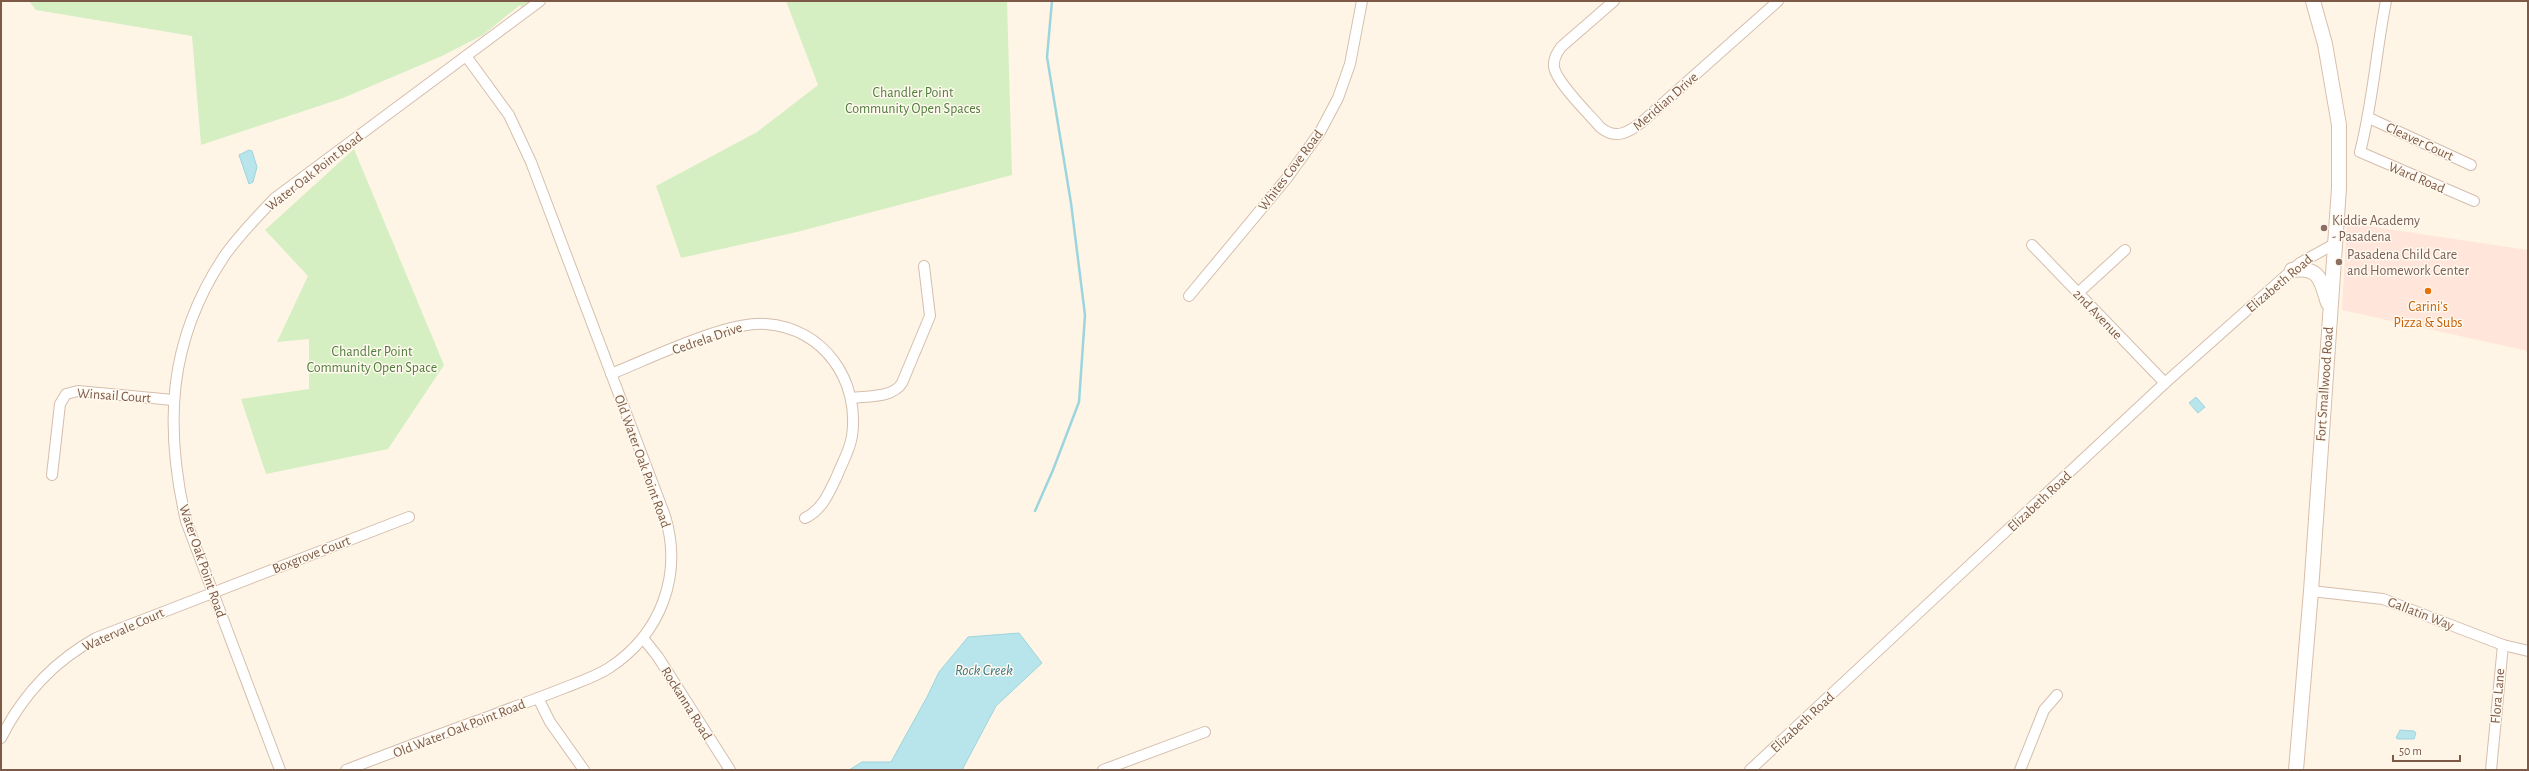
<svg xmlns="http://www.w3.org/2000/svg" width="2529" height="771" font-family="'Alegreya Sans',sans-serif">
<rect width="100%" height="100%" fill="#fff5e6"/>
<!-- commercial -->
<polygon fill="#ffe5da" points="2347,223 2528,250 2528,351 2342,310"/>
<!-- green -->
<g fill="#d5efc2">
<polygon points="29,1 540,1 524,12 520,5 483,35 442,56 343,98 201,145 192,36 36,10"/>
<polygon points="786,1 1007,1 1012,175 797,232 681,258 656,186 757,132 818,85"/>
<polygon points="354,149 444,365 388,449 266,474 241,399 309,389 309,339 277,342 308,276 265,230"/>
</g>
<!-- water -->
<g fill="#b8e4eb" stroke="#9dd5de">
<polygon points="249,150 252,151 257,167 253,182 249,184 239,155"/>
<polygon points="2196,397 2205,407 2198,413 2189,403"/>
<polygon points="1019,633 1042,663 996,706 962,770 849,770 862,762 891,762 927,697 939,672 968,637"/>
<polygon points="2400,730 2414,731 2416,733 2414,739 2398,739 2396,738"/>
</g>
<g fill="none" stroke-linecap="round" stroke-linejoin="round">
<!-- stream -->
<polyline stroke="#9dd5de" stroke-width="2.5" points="1035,511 1053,470 1079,402 1085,315 1071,203 1047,57 1052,1"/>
<!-- minor casing -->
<g stroke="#d5bead" stroke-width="12">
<g id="minor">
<path d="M 1614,1 L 1561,47 C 1557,53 1553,59 1554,67 C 1556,82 1589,114 1600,127 C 1615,140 1628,133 1642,122 L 1778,1"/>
<path d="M 2386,1 C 2376,51 2373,102 2360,152 L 2474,201"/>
<polyline points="2369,118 2471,165"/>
<polyline points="2032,245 2165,383"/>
<polyline points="2078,293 2125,250"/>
<polyline points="1189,296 1287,178 1320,132 1338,98 1350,64 1362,1"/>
<path d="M 611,374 C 651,358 726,321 766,324 C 824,328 860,381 852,436 C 850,450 842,463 837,476 C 829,493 822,510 805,518"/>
<path d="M 852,398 C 867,396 893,398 902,383 L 930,316 L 924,266"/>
<polyline points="52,475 60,404 66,394 78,391 173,400"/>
<polyline points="2311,591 2383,599 2503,645 2528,651"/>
<polyline points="643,638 658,657 730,770"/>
<polyline points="538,698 550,722 584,770"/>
<path d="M 1,738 C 23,694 53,662 96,638 L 409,517"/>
<path d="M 280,770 L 186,521 C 164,425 168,342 223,258 C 238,236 257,217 275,198 L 540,1"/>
<path d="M 346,770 C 393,752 440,734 488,717 C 513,707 539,698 564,688 C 579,682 595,677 609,668 C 661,634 683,575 665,516 L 531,162 L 509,115 L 466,56"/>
<polyline points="1103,770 1205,732"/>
<polyline points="1750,770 2165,383 2300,263 2336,243"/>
<polyline points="2020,770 2044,710 2057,695"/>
<polyline points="2491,770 2503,645"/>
</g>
</g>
<!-- secondary casing -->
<g stroke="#d9bea9" stroke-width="16">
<g id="secondary">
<path d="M 2292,270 C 2320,266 2321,281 2328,303"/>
<polyline points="2296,770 2311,591 2339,188 2339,125 2325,44 2313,1"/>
</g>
</g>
<!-- minor -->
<use href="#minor" stroke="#fff" stroke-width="10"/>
<!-- secondary -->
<use href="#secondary" stroke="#fff" stroke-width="14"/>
</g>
<!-- markers -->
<g fill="#8d6e63" stroke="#fff9ef" stroke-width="1.5">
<circle cx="2324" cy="228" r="4"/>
<circle cx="2339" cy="262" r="4"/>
</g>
<circle fill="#e8710a" stroke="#fff9ef" stroke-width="1.5" cx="2428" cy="291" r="4"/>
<g text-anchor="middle" stroke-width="3" stroke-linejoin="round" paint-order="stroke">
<!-- park labels -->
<g font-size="14" fill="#4f7d3b" stroke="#fff9ef">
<text x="913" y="97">Chandler Point<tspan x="913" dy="16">Community Open Spaces</tspan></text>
<text x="372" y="356">Chandler Point<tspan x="372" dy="16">Community Open Space</tspan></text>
</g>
<!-- street labels -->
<g font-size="14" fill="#7c5a47" stroke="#fff9ef">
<text transform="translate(1665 101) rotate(-41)" y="5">Meridian Drive</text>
<text transform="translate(2420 141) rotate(25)" y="5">Cleaver Court</text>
<text transform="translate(1290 170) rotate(-53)" y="5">Whites Cove Road</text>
<text transform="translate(314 171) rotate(-38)" y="5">Water Oak Point Road</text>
<text transform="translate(2417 177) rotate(23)" y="5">Ward Road</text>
<text transform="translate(2279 283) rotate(-40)" y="5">Elizabeth Road</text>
<text transform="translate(2098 314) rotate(46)" y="5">2nd Avenue</text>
<text transform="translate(707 338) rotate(-19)" y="5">Cedrela Drive</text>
<text transform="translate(2324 384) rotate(-86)" y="5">Fort Smallwood Road</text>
<text transform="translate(114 395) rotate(4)" y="5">Winsail Court</text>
<text transform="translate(643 461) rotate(70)" y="5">Old Water Oak Point Road</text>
<text transform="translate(2039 501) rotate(-43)" y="5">Elizabeth Road</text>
<text transform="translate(311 554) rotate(-21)" y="5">Boxgrove Court</text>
<text transform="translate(203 561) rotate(71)" y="5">Water Oak Point Road</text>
<text transform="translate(2421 613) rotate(21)" y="5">Gallatin Way</text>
<text transform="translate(123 629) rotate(-24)" y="5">Watervale Court</text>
<text transform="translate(2497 696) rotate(-85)" y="5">Flora Lane</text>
<text transform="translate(687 703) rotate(58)" y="5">Rockanna Road</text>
<text transform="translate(1802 722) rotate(-43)" y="5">Elizabeth Road</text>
<text transform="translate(459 728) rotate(-21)" y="5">Old Water Oak Point Road</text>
</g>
<!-- education labels -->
<g font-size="14" fill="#785e54" stroke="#fff9ef" text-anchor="start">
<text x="2332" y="225">Kiddie Academy<tspan x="2332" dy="16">- Pasadena</tspan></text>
<text x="2347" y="259">Pasadena Child Care<tspan x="2347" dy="16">and Homework Center</tspan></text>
</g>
<!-- food labels -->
<g font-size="14" fill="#c56008" stroke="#fff9ef">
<text x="2428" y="311">Carini's<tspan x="2428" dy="16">Pizza &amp; Subs</tspan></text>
</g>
<!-- water labels -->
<g font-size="15" font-style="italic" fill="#397782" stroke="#fff9ef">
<text x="984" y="675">Rock Creek</text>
</g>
</g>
<!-- border -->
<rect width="2529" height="771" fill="none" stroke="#7c5a47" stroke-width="4"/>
<!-- scale -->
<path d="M2393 755v6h67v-6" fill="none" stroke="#7c5a47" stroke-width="2"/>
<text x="2399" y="755" font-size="12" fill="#7c5a47" stroke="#fff9ef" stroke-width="3" paint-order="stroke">50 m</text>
</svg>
